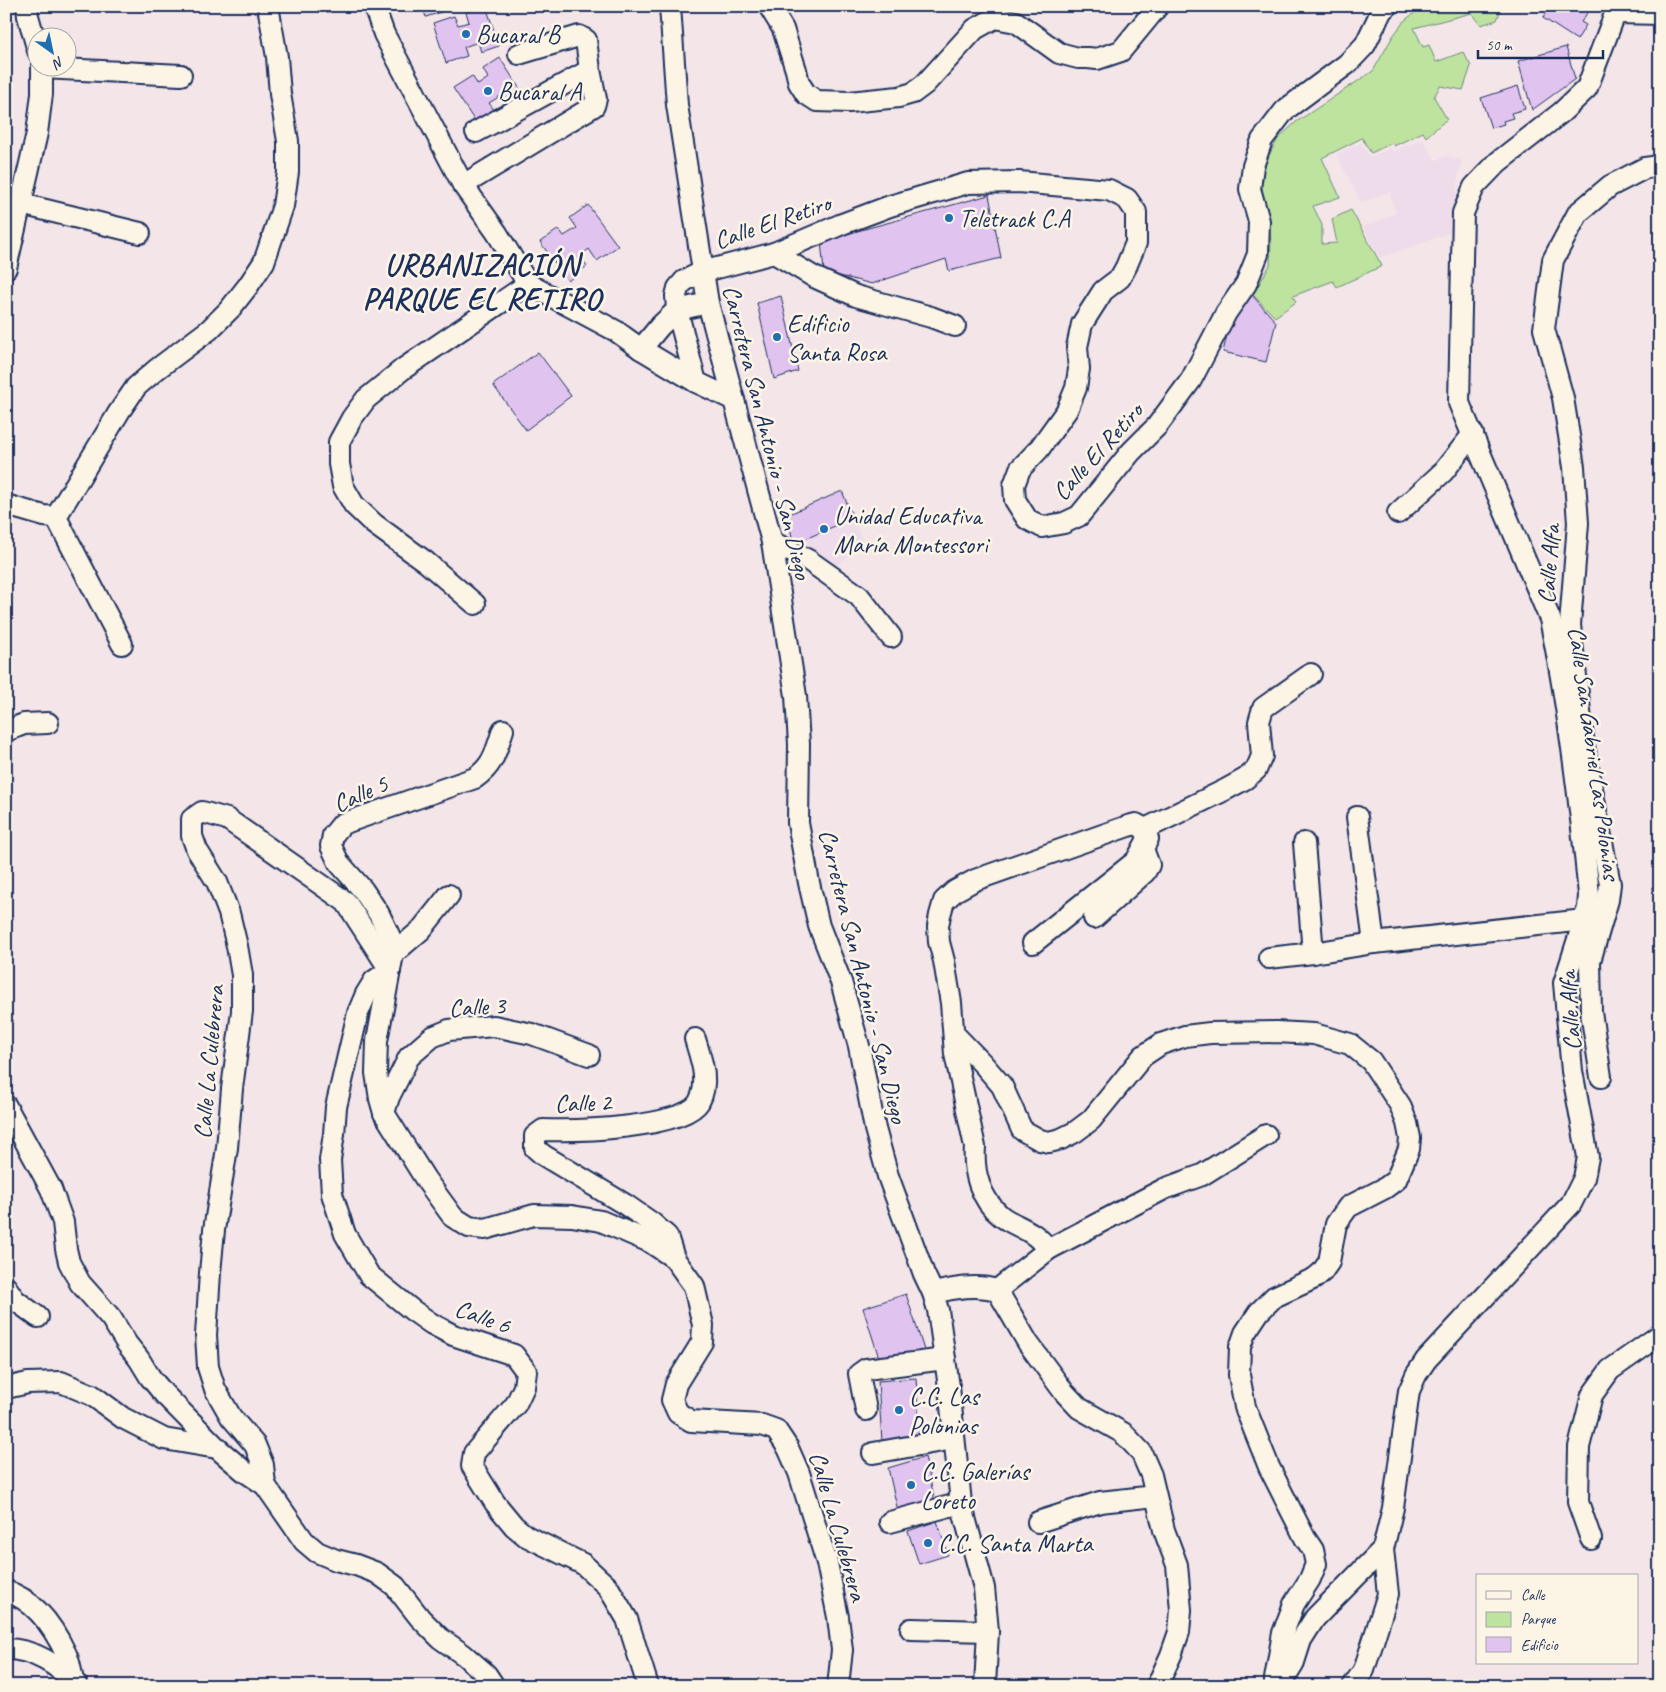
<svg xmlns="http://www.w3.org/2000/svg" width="1666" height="1692" font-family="Caveat,sans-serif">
<rect width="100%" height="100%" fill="#f4e6e8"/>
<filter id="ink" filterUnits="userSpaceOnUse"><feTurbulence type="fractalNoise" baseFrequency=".02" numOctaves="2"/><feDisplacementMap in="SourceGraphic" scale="10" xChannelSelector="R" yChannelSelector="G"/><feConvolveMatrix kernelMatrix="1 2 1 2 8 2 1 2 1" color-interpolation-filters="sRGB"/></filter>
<g filter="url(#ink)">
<!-- built -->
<g fill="#eedcea">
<polygon points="1423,139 1435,160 1447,156 1462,160 1460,168 1450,233 1380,258 1363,227 1396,213 1389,192 1361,203 1336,154 1361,143 1370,157 1391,148 1393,151"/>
<polygon points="842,491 863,543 833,569 793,541 787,515"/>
</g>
<!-- green -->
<polygon fill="#bde39e" stroke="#6c897e" points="1424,6 1492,6 1501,9 1497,20 1481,25 1472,13 1414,28 1423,47 1429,45 1436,62 1463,52 1471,66 1463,90 1440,86 1434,97 1447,119 1426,137 1423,132 1394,146 1392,143 1371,153 1362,138 1322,158 1340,197 1313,206 1322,225 1322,244 1337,243 1332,219 1351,210 1382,266 1337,287 1333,281 1293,296 1296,302 1275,317 1253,295 1270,265 1271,240 1261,182 1265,162 1278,139 1296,122 1373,71 1393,36 1405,20"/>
<!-- building -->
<g fill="#e1c3f0" stroke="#1b2f5e">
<polygon points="422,6 446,6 447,10 426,17"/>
<polygon points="483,6 486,6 499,46 481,52 478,42 464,47 467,56 446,63 433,23 454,16 458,25 469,22 466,12"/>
<polygon points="1551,6 1592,6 1581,22 1586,25 1577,40 1543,18"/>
<polygon points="1566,47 1575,79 1532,110 1518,61"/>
<polygon points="500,58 523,94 507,104 502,95 489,103 495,111 476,123 453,88 472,76 478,85 488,78 483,69"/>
<polygon points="1518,86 1525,109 1511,113 1513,118 1503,121 1504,124 1491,128 1481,98"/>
<polygon points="989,195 1001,258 949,271 946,259 872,284 824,272 821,241"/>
<polygon points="588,205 618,246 597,261 589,249 580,256 587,266 568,281 540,242 559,229 564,236 577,228 570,218"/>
<polygon points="1251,294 1276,322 1266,362 1223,352 1233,309"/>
<polygon points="781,296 798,371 774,379 757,303"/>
<polygon points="538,352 571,396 526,430 493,385"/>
<polygon points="842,491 853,518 803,540 793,541 787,515"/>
<polygon points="906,1294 924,1350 881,1364 863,1308"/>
<polygon points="916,1378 920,1440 882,1442 878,1381"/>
<polygon points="925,1457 935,1501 899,1516 888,1468"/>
<polygon points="937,1521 948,1555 919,1564 908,1531"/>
</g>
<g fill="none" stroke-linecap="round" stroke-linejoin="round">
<!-- minor casing -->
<g stroke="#1b2f5e" stroke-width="24">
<g id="minor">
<polyline points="27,6 28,16 38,51"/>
<polyline points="374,6 384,34 463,185 497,233 528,284 616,331 641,349 696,382 734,400"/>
<polyline points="670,6 677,105 708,303 772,542 796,696 799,744 798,823 809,883 819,926 841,982 859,1046 875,1129 888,1176 924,1274 933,1293 938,1310 949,1387 961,1503 984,1588 988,1631 985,1686"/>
<polyline points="769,6 783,29 796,70 799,83 806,94 817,101 849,102 899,97 913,93 925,84 975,29 995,18 1016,22 1059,53 1078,58 1088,58 1097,59 1121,51 1158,6"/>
<polyline points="1617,13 1660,14"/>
<polyline points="42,68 181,75"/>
<polyline points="476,132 590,70"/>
<polyline points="463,185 594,106 596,99 590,70 586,40 579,36 519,54"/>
<polyline points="21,204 140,233"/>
<polyline points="774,253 814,277 856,296 931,317 955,326"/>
<polyline points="6,268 37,133 42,94 42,68"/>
<polyline points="641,349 660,326 677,310 708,303"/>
<polyline points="696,382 677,310 676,296 678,288 684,281 702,272 774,253 842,224 890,206 968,183 1019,182 1109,190 1127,199 1136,212 1136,243 1126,267 1120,278 1103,291 1082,324 1077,347 1079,369 1076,388 1067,410 1039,449 1020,469 1014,485 1015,500 1027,519 1042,527 1064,523 1079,516 1131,452 1157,426 1191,380 1226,313 1246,284 1258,254 1259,221 1250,189 1253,166 1262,140 1285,110 1347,64 1365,45 1382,10 1387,6"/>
<polyline points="6,505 44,516 56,517 119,412 136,387 157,369 209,330 230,309 248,286 264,262 283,206 288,172 288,141 280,94 277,57 268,6"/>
<polyline points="1398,513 1443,472 1473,434"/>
<polyline points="56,517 122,644"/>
<polyline points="772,542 808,560 859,596 891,637"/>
<polyline points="475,604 426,562 374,524 354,505 343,486 339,464 339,442 352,418 366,399 403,369 528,284"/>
<path d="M 503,730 C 496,751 494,765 475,778 L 342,824 L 333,835 L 331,846 L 339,863 L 363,890 L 379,914 L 390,937 L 393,954 L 377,1041 L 376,1073 L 380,1099 L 384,1113 L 426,1180 L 453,1217 L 469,1227 L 485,1229 L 534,1215 L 572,1216 L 601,1221 L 650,1242 L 674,1258 L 694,1286 L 703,1325 L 702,1342 L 676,1384 L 672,1400 L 678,1413 L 691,1421 L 762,1425 L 776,1430 L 788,1448 L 799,1473 L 827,1563 L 838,1617 L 842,1650 L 838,1686"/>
<polyline points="6,731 24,724 48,723"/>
<polyline points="1357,817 1374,943 1584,920"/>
<polyline points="1145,829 1225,790 1245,779 1256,770 1262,756 1259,722 1263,708 1311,674"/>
<polyline points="1304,843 1313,953 1374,943"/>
<polyline points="1094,918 1145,872 1149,865 1143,849"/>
<path d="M 1033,943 L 1136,861 L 1148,839 L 1145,829 L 1136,824 L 1128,826 L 975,880 L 955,891 L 944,901 L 940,915 L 938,926 L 939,942 L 944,961 L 951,1003 L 955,1054 L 975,1147 C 973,1172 980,1199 1001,1216 C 1010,1223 1022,1227 1031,1233 C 1038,1237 1043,1243 1049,1249"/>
<polyline points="393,954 421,930 449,895"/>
<polyline points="1269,958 1313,953"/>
<polyline points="390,970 374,981 366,994 358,1013 336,1107 334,1134 330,1160 332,1194 345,1234 369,1275 412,1310 432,1324 453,1335 514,1355 526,1371 524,1387 516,1404 474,1453 472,1466 495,1503 514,1526 526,1536 583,1564 608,1587 627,1619 648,1686"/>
<polyline points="955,1035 983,1064 1002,1086 1022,1130 1040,1140 1049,1142 1061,1139 1075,1132 1091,1120 1143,1056 1161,1044 1185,1036 1210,1033 1276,1032 1314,1034 1350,1044 1371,1061 1400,1105 1407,1123 1410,1138 1409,1149 1396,1180 1385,1188 1348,1207 1336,1224 1329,1262 1322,1272 1315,1278 1274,1297 1259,1312 1245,1333 1240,1347 1239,1375 1245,1407 1269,1467 1305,1538 1313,1550 1316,1564 1310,1579 1294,1604 1283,1633 1275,1679 1275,1686"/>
<polyline points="1601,1077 1591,1012 1590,961 1608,900 1610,884 1584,746 1570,625 1578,523 1574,467 1563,398 1544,329 1553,260 1578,213 1610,186 1645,168 1660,166"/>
<polyline points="6,1106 51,1189 63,1222 66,1249 69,1262 80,1283 111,1318 127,1344 139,1359 150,1377 164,1394 217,1448"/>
<polyline points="384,1113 389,1097 409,1057 432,1037 449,1030 494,1026 532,1034 589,1055"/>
<path d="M 674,1258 L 667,1236 L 652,1223 L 626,1205 L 543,1155 L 535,1148 L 535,1136 L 543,1130 C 573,1131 683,1129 699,1102 C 710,1082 701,1059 695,1039"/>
<polyline points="6,1287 15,1300 38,1317"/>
<polyline points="997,1290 1049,1249 1164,1189 1202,1175 1266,1135"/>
<path d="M 933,1293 C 955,1288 976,1284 997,1290 L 1028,1343 L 1064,1392 L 1079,1408 L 1123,1433 L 1141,1452 L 1151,1475 L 1164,1530 L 1177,1565 L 1181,1610 L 1179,1632 L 1171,1655 L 1157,1686"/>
<polyline points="6,1388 28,1383 61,1382 92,1395 123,1418 164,1439 217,1448 244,1471 265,1485 304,1541 317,1552 336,1560 356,1565 377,1573 395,1586 420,1618 440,1638 464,1655 486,1674 494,1686"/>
<polyline points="866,1410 859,1374 866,1369 945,1359"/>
<polyline points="873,1453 954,1439"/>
<polyline points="265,1485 263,1465 255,1445 231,1417 215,1389 208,1367 206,1335 210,1273 214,1230 227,1148 232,1089 242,1011 242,975 237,946 229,913 217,882 197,850 192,836 192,819 202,812 227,819 346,902 390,970"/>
<polyline points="890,1522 961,1503"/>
<polyline points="1038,1522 1100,1502 1155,1496"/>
<polyline points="1591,1539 1578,1502 1579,1447 1592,1395 1610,1370 1660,1335"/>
<path d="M 6,1591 C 35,1600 54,1628 66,1654 C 70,1662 71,1672 73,1681"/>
<polyline points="911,1629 988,1631"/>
<path d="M 6,1649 C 33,1649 58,1665 76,1684"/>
<path d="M 1280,1686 L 1293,1665 L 1301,1640 L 1315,1618 L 1383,1549 L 1393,1508 L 1409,1391 L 1416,1375 L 1426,1360 L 1571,1204 L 1584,1178 L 1588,1157 L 1572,1071 L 1564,983 L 1588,908 L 1589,895 C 1580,802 1569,710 1550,619 L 1459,403 L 1463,213 L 1474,187 L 1498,162 L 1562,112 L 1587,88 L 1618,6"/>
<polyline points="1353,1686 1364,1670 1388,1594 1383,1549"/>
</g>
</g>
<!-- minor -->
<use href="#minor" stroke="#fcf5e5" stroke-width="20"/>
</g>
</g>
<!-- markers -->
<g fill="#1f6fb2" stroke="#fcf5e5" stroke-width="2">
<circle cx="466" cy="34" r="5"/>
<circle cx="488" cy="91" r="5"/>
<circle cx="949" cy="218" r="5"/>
<circle cx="777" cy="337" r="5"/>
<circle cx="824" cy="529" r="5"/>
<circle cx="899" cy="1410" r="5"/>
<circle cx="911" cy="1485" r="5"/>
<circle cx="928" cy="1543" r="5"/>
</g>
<g text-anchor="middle" stroke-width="5" stroke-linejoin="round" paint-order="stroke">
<!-- poi labels -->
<g font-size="25" fill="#1b2f5e" stroke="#fcf5e5" text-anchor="start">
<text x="476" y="43">Bucaral B</text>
<text x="498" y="100">Bucaral A</text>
<text x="959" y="227">Teletrack C.A</text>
<text x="787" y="332">Edificio<tspan x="787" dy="29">Santa Rosa</tspan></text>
<text x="834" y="524">Unidad Educativa<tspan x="834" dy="29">María Montessori</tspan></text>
<text x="909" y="1405">C.C. Las<tspan x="909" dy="29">Polonias</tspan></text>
<text x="921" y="1480">C.C. Galerías<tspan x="921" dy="29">Loreto</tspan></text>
<text x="938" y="1552">C.C. Santa Marta</text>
</g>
<!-- street labels -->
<g font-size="25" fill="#1b2f5e" stroke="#fcf5e5">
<text transform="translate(772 221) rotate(-19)" y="9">Calle El Retiro</text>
<text transform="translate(768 432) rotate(76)" y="9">Carretera San Antonio - San Diego</text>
<text transform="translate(1097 451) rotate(-48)" y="9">Calle El Retiro</text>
<text transform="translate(1548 564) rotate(-86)" y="9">Calle Alfa</text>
<text transform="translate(1595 753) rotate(82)" y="9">Calle San Gabriel Las Polonias</text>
<text transform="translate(360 793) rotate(-24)" y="9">Calle 5</text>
<text transform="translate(864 976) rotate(76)" y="9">Carretera San Antonio - San Diego</text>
<text transform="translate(477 1006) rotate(-3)" y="9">Calle 3</text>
<text transform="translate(1569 1011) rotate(-94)" y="9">Calle Alfa</text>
<text transform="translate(208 1062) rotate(-85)" y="9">Calle La Culebrera</text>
<text transform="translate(583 1102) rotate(-2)" y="9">Calle 2</text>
<text transform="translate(483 1316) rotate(20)" y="9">Calle 6</text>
<text transform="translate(839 1526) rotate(74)" y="9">Calle La Culebrera</text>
</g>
<!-- district labels -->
<g font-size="30" font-weight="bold" letter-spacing="1" fill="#1b2f5e" stroke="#fcf5e5">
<text x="482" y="275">URBANIZACIÓN<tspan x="482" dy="34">PARQUE EL RETIRO</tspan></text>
</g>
</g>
<!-- margin -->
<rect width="1666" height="1692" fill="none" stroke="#fcf5e5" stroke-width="25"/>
<rect x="12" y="12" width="1641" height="1667" fill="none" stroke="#1b2f5e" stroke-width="2" filter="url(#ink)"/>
<!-- legend -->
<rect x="1476" y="1574" width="162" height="90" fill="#fcf5e5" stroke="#a2a6af"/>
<rect x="1486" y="1591" width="25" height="8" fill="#fcf5e5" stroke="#a2a6af"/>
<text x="1521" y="1600" font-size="15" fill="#1b2f5e">Calle</text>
<rect x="1486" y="1612" width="25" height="15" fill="#bde39e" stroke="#a2a6af"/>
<text x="1521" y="1624" font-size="15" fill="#1b2f5e">Parque</text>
<rect x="1486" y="1637" width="25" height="15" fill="#e1c3f0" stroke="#a2a6af"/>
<text x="1521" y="1650" font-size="15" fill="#1b2f5e">Edificio</text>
<!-- north arrow -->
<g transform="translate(52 52) rotate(147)"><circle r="24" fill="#fcf5e5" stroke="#a2a6af"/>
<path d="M0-4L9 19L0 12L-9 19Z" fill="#1f6fb2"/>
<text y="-8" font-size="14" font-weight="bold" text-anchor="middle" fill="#1b2f5e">N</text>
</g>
<!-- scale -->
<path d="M1478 50v8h125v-8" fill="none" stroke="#1b2f5e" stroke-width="2.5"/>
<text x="1486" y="50" font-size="15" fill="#1b2f5e" stroke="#fcf5e5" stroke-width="4" paint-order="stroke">50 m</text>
</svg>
